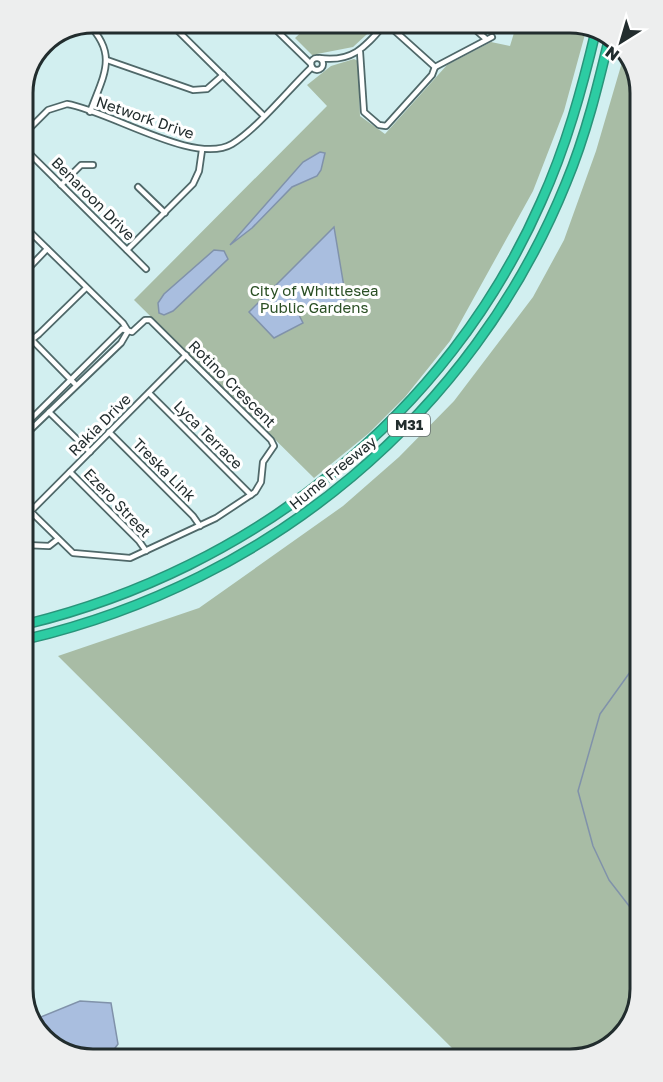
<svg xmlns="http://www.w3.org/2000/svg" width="663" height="1082" font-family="'Golos Text',sans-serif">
<rect width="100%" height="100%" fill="#d2eff0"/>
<!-- green -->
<g fill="#a8bca5">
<polygon points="311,23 378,23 378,24 353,47 317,54 317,60 295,38"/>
<polygon points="517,23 575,23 587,27 564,111 533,191 450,341 405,397 369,433 314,478 134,300 327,106 307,85 331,66 354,59 358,61 360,116 385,134 447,65 491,42 510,46"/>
<polygon points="625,52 633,61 640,990 629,1028 602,1052 458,1054 58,656 199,608 343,506 399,457 454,401 533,297 564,240 596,151"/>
</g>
<!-- water -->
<g fill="#a9bedf" stroke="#8092aa" stroke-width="1.5">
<polygon points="320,152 325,153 321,170 317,176 292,187 252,228 230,245 303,162"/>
<polygon points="334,227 346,299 318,314 313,305 298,313 303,323 274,338 249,312"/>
<polygon points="214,250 224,251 228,259 173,311 164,315 159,313 158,303 164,294"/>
<path d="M 80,1001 L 111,1003 L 118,1044 L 107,1059 C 67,1060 56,1050 31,1021 Z"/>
</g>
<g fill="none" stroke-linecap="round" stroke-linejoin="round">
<!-- stream -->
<polyline stroke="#8092aa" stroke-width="1.5" points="638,661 600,714 578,791 593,846 609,880 640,920"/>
<!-- minor casing -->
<g stroke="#4f6869" stroke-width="8">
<g id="minor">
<polyline points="170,23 263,115"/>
<polyline points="269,23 311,64"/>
<polyline points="386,23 435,67 492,37"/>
<polyline points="468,23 486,39"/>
<path d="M 88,24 C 119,55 103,76 90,112"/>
<polyline points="39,52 41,51"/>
<polyline points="360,52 364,112 379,125 386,126 432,75 435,67"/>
<circle cx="317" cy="64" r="6"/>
<path d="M 319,58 C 353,63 366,46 386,23"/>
<polyline points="107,60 193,90 207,89 223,75"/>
<path d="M 23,135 L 48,110 L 67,104 C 110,111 195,166 232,144 C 258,128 289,89 312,67"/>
<polyline points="23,147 146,269"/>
<polyline points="61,185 81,165 93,165"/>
<polyline points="138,187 165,213"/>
<polyline points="24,226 123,323 128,331 121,343 25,435"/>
<polyline points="127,250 193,184 199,171 202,150"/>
<polyline points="24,273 47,249"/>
<polyline points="32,340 76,385"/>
<polyline points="25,345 39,334 86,288"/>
<polyline points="149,393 251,495"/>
<polyline points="49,412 90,452"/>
<polyline points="25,425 122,329"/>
<polyline points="109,432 193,516 200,526"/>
<polyline points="70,472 139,541 146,551"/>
<polyline points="26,507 73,553 130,558 216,518 255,492 261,482 263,462 274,446 271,440 150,320 145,320 132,332 122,329"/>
<polyline points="30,512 186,355"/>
<polyline points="26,523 34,515"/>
<polyline points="26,545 49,546 58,539"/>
</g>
</g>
<!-- motorway casing -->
<g stroke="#29947a" stroke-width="11">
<g id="motorway">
<path d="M 27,624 C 252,569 447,416 541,202 C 566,147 582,89 596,30"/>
<path d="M 27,639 C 269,582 472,415 566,183 C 586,135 598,85 610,35"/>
</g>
</g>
<!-- minor -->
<use href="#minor" stroke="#fff" stroke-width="4.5"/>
<!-- motorway -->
<use href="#motorway" stroke="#2dcca3" stroke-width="8"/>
</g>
<g text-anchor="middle" stroke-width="6" stroke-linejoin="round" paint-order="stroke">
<!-- shield labels -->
<rect fill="#fff" stroke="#646c6d" stroke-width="1.5" x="388" y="414" width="42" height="22" rx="4.5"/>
<g font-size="14" font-weight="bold" fill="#222d2e">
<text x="409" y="430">M31</text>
</g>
<!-- street labels -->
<g font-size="15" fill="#222d2e" stroke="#fff">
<text transform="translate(145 118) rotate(19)" y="5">Network Drive</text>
<text transform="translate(93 199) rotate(45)" y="5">Benaroon Drive</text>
<text transform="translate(232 384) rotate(45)" y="5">Rotino Crescent</text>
<text transform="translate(100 425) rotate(-45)" y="5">Rakia Drive</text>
<text transform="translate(208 435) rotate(45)" y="5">Lyca Terrace</text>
<text transform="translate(164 470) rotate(45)" y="5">Treska Link</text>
<text transform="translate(333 473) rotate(-39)" y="5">Hume Freeway</text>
<text transform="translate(117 503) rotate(46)" y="5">Ezero Street</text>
</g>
<!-- park labels -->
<g font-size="15" fill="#2a4f24" stroke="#fff">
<text x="314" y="296">City of Whittlesea<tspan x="314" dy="17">Public Gardens</tspan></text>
</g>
</g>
<!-- crop -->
<path d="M0 0H663V1082H0ZM93 33H570A60 60 0 0 1 630 93V989A60 60 0 0 1 570 1049H93A60 60 0 0 1 33 989V93A60 60 0 0 1 93 33Z" fill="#edeeee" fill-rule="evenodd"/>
<path fill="none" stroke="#222d2e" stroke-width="3" d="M93 33H570A60 60 0 0 1 630 93V989A60 60 0 0 1 570 1049H93A60 60 0 0 1 33 989V93A60 60 0 0 1 93 33Z"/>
<!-- north arrow -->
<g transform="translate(621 42) rotate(217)" stroke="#ffffff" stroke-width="4.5" paint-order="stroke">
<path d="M0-4.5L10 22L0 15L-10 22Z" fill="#222d2e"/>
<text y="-9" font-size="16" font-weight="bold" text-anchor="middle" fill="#222d2e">N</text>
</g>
</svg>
